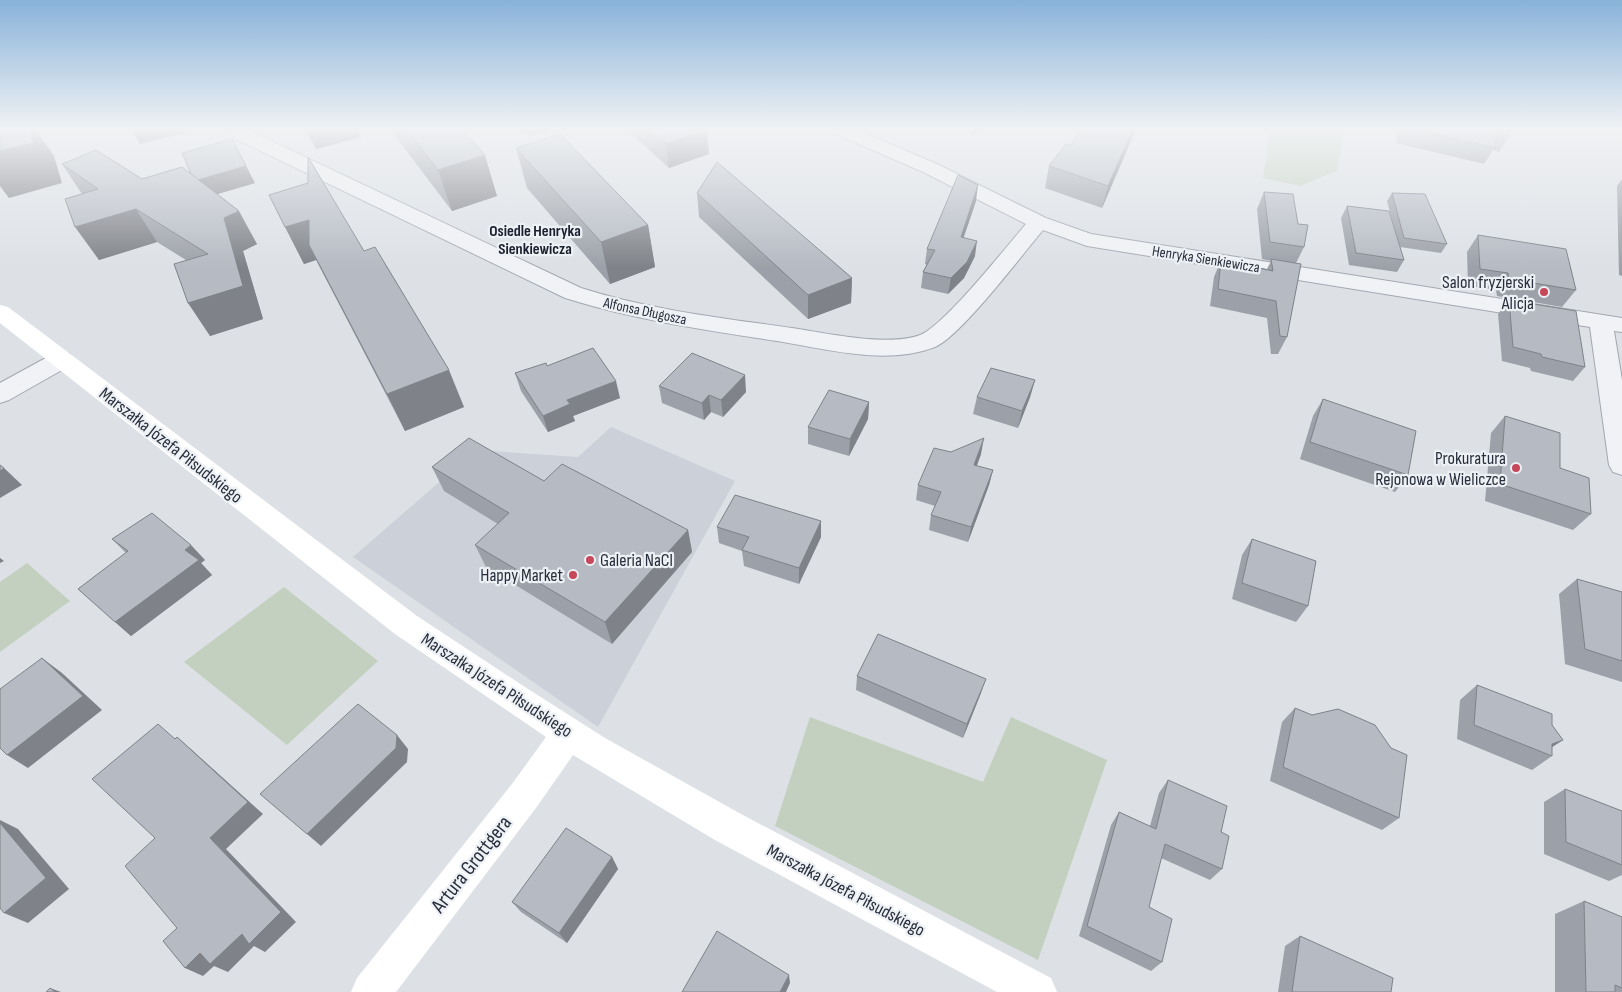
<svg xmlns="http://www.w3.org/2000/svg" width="1622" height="992" font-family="'Sofia Sans Condensed',sans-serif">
<rect width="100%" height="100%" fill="#dde1e6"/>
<!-- built -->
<polygon fill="#ccd0d8" points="611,427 735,481 598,727 353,557 476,450 578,457"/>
<!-- green -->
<g fill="#c3d0bf">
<polygon points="1270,129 1344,129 1337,171 1300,186 1263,178"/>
<polygon points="27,563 70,601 0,652 0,582"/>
<polygon points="284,587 378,661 287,745 184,662"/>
<polygon points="810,717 983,782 1011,717 1107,760 1038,960 775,826"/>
</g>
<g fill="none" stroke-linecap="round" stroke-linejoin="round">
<!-- street casing -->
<g stroke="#a3a8b0" stroke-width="2">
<g id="street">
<path d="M 226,129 L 246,129 L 581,288 C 650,310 721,318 792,328 C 826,333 888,347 920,335 C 944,326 1006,247 1026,224 L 923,172 L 834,133 L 831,129 L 855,129 L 937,164 L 1046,218 L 1091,234 L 1622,318 L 1622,332 L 1614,331 L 1622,380 L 1622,475 L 1613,472 L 1609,465 L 1590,327 L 1087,246 L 1043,230 C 1022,255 960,337 935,347 C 886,366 826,349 777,341 C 705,330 635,320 565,298 L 238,140 Z"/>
<polygon points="61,352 69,354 73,360 69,366 9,400 0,403 0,383 53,354"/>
</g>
</g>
<!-- street -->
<use href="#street" fill="#f0f2f5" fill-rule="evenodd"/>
<!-- secondary -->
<polygon fill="#fff" fill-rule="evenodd" points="0,305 8,307 417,616 525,687 605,738 741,814 1051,978 1057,992 997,992 715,840 573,755 536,808 396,992 351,992 357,978 512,784 546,737 395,634 0,323"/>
</g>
<!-- wall -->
<g fill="#9ca0a8">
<polygon points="304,129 357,129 361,137 316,149"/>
<polygon points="390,129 462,129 497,196 452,211"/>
<polygon points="522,129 553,129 529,136"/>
<polygon points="626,129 705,129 709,154 669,168"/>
<polygon points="969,129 988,129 972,136"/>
<polygon points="1080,129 1136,129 1102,208 1045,188 1049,166 1072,145"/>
<polygon points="1398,129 1510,129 1509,136 1499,152 1493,150 1484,164 1396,143"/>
<polygon points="516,148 648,225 655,267 610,284 527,188"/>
<polygon points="62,164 142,179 191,174 255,183 217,194 257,244 243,251 263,319 210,336 186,260 157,242 99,260 82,194"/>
<polygon points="1622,179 1622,276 1619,275 1617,186"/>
<polygon points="1264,192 1298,224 1304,247 1296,263 1287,337 1278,354 1271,354 1267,318 1210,306 1214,277 1221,260 1267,269 1271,261 1262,259 1257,209"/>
<polygon points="697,193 852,278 851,303 808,319 699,217"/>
<polygon points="1392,193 1447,244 1441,253 1400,247 1404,260 1397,272 1349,265 1341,218 1347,206 1394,227 1387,201"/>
<polygon points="269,195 364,251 464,407 405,431 316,260 304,264"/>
<polygon points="976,201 964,237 975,256 964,278 948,294 921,288 923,272 927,265 925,264 927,249"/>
<polygon points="1478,235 1576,290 1562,307 1497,296 1496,290 1468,286 1467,252"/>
<polygon points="1509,300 1585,367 1573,381 1531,371 1530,368 1502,361 1498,314"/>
<polygon points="547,366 620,398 573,416 575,421 548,432 521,391 515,373"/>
<polygon points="1035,380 1030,397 1018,428 973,414 977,397"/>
<polygon points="659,386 746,392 723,417 711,412 704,420 662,403"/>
<polygon points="1323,399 1408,475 1395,492 1300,459 1313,416"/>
<polygon points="869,402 868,419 849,456 808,444 808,427"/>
<polygon points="1505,416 1560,468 1591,514 1573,530 1485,501 1491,433"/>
<polygon points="951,452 981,454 977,466 993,470 989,485 968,542 929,530 931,515 935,506 916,500 918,485"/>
<polygon points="432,467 544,481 688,530 692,552 612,644 486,567 475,545 498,524 444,491"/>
<polygon points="821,521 821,537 799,584 744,566 742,551 719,543 717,527"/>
<polygon points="112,539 205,560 201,563 212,575 131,636 78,589 126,553"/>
<polygon points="1252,539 1308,606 1296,622 1232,599 1242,555"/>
<polygon points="1577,579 1622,592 1622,682 1565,664 1559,594"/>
<polygon points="857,676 981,693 963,738 856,690"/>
<polygon points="1477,685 1552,725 1563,740 1552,747 1552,756 1532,770 1457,739 1460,700"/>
<polygon points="1295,708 1399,818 1382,830 1270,781 1282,722"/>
<polygon points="1168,780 1221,832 1222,869 1210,880 1161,858 1149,907 1162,962 1151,971 1079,936 1111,825 1119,812 1150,826 1159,793"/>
<polygon points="1565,789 1622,811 1622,875 1609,881 1544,854 1544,802"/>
<polygon points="612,857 618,869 567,943 521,912 512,902"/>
<polygon points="1584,901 1622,917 1622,992 1555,992 1555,914"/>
<polygon points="1300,936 1391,992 1278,992 1285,946"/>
</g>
<!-- shaded-wall -->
<g fill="#7f8288">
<polygon points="30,129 35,129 54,156 62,183 9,198 0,186 0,151"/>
<polygon points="131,129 186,129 188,132 140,144"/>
<polygon points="307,129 357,129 361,137 316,149"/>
<polygon points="527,129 553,129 529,136"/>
<polygon points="973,129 988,129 972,136"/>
<polygon points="1133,129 1136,129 1102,208 1108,186"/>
<polygon points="707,130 709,154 669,168 666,144"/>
<polygon points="232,139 255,183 204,198 194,181"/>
<polygon points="485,155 497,196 452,211 438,170"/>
<polygon points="978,185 976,201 958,253 961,237"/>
<polygon points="136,209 157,242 99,260 75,227"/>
<polygon points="239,211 257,244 243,251 263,319 210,336 188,303 224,218"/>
<polygon points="309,220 316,260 304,264 285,227"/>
<polygon points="648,225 655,267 610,284 601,242"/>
<polygon points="977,241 975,256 964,278 948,294 951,278"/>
<polygon points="852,278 851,303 808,319 808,295"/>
<polygon points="449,370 464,407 405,431 387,394"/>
<polygon points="745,375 746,392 723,417 721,400"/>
<polygon points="1035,380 1030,397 1018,428 1022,411"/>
<polygon points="616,381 620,398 573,416 575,421 548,432 543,416 567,400"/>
<polygon points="709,395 711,412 704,420 702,403"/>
<polygon points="869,402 868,419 849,456 850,439"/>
<polygon points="984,438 981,454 971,480 974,465"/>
<polygon points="4,468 22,485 0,498 0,471"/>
<polygon points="993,470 989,485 968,542 971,527"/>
<polygon points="821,521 821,537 799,584 799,568"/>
<polygon points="688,530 692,552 612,644 605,622"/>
<polygon points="191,545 205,560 201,563 212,575 131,636 115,622 185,550"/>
<polygon points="0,558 4,561 0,563"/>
<polygon points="42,658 62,673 102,710 28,768 7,755"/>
<polygon points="986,679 981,693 963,738 967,724"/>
<polygon points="397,735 408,749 407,762 321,846 307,834"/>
<polygon points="177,737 192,750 263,814 226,849 296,922 265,952 254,946 228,972 214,966 203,976 185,968"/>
<polygon points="1563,740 1543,753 1552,744"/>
<polygon points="0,820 18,829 69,889 28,923 4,913"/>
<polygon points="612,857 618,869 567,943 559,933"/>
<polygon points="789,975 790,983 786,992 780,992"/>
<polygon points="50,988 61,992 55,992"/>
</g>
<!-- building -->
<g fill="#b5bac3" stroke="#7f8288">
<polygon points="0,129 30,129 34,143 0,151"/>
<polygon points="406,129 462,129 485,155 438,170"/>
<polygon points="648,129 705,129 707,130 666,144"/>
<polygon points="1080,129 1133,129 1108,186 1049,166 1066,144 1072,145"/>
<polygon points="1415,129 1510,129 1509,136 1497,133 1495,148"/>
<polygon points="560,134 648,225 601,242 516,148"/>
<polygon points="232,139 246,166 198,180 191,174 182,153"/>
<polygon points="96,150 142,179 182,167 239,211 224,218 243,286 188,303 174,264 208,254 136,209 75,227 65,199 98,189 62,164"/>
<polygon points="308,157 364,251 375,247 449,370 387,394 309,245 309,220 285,227 269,195 308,183"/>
<polygon points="717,162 852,278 808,295 697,193"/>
<polygon points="958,175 978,185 961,237 977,241 967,262 951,278 923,272 935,250 927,249"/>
<polygon points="1264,192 1293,194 1298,224 1308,225 1304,247 1270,242"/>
<polygon points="1392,193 1425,194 1447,244 1404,238"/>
<polygon points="1347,206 1389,211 1404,260 1356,253"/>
<polygon points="1478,235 1566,249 1576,290 1509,279 1508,273 1480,269"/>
<polygon points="1271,259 1301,264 1287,337 1280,336 1276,301 1218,289 1221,260 1273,271"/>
<polygon points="1509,300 1576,311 1585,367 1542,357 1541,354 1513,347"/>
<polygon points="593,348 616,381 567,400 570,404 543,416 515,373 546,363 547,366"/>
<polygon points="692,353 745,375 721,400 709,395 702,403 659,386"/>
<polygon points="991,368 1035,380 1022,411 977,397"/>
<polygon points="829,390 869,402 850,439 808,427"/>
<polygon points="1323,399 1416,431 1408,475 1310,442"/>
<polygon points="1505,416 1560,433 1560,468 1589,478 1591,514 1500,484"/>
<polygon points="469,438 544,481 562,464 688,530 605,622 475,545 509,513 432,467"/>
<polygon points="984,438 974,465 993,470 971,527 931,515 941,492 918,485 934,448 951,452"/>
<polygon points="0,465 4,468 0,471"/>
<polygon points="735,495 821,521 799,568 742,550 749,537 717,527"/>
<polygon points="152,513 191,545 185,550 199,560 115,622 78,589 128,551 112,539"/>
<polygon points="1252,539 1316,561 1308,606 1242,583"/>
<polygon points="1577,579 1622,592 1622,661 1585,649"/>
<polygon points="878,634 986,679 967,724 857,676"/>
<polygon points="42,658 83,696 7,755 0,748 0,689"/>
<polygon points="1477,685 1552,714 1552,725 1563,740 1552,744 1552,756 1474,725"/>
<polygon points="358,704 397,735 396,748 307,834 260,794"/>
<polygon points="1295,708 1312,715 1338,709 1375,725 1391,748 1407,755 1399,818 1283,767"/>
<polygon points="158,724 175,739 177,737 248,802 210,838 281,912 249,944 242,934 210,964 200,953 185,968 163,941 177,928 125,866 155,838 92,779"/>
<polygon points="1168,780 1227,806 1221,832 1229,836 1222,869 1165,844 1149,907 1172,919 1162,962 1087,926 1119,812 1156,829"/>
<polygon points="1565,789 1622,811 1622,865 1566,842"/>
<polygon points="0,823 46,878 4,913 0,908"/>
<polygon points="566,828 612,857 559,933 512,902"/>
<polygon points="1584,901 1622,917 1622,988 1615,985 1615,992 1586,992"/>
<polygon points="717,931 789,975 780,992 682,992"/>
<polygon points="1300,936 1393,978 1391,992 1292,992"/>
<polygon points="50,988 55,992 46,992"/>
</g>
<!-- sky -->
<linearGradient id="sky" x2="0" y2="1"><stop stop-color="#89b2da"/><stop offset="0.48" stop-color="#f0f2f4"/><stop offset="1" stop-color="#f0f2f4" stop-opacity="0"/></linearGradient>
<rect width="1622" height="268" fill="url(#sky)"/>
<!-- markers -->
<g fill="#c64859" stroke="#edf0f4" stroke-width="2">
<circle cx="1544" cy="292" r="5"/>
<circle cx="1516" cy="468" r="5"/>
<circle cx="590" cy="560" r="5"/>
<circle cx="573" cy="575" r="5"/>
</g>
<g text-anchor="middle" stroke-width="4.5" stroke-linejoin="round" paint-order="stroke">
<!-- far-street labels -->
<g font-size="15" fill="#282f3c" stroke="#edf0f4">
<text transform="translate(1206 259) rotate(9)" y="5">Henryka Sienkiewicza</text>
<text transform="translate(645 311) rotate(12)" y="5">Alfonsa Długosza</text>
</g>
<!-- far-neighbourhood labels -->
<g font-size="16" font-weight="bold" fill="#1a202d" stroke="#edf0f4">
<text x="535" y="236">Osiedle Henryka<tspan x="535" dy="18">Sienkiewicza</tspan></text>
</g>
<!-- poi labels -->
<g font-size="18" fill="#282f3c" stroke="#edf0f4" text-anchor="end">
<text x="1534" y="288">Salon fryzjerski<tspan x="1534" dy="21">Alicja</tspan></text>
<text x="1506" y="464">Prokuratura<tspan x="1506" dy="21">Rejonowa w Wieliczce</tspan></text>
<text x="600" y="566" text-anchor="start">Galeria NaCl</text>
<text x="563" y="581">Happy Market</text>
</g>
<!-- street labels -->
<g font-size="18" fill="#282f3c" stroke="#edf0f4">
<text transform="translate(171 445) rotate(38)" y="6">Marszałka Józefa Piłsudskiego</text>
<text transform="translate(497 685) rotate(33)" y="6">Marszałka Józefa Piłsudskiego</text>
<text transform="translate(846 890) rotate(28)" y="6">Marszałka Józefa Piłsudskiego</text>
</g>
<!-- near-street labels -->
<g font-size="21" fill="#282f3c" stroke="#edf0f4">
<text transform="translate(471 864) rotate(-52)" y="7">Artura Grottgera</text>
</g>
</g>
</svg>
